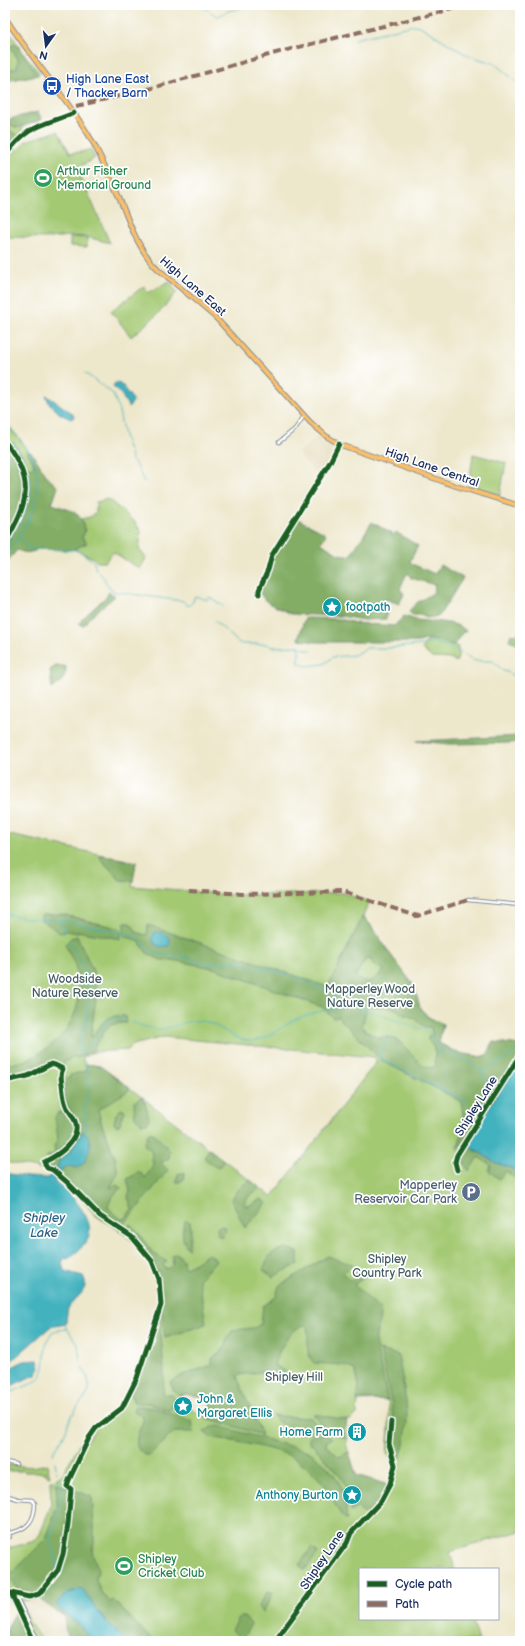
<svg xmlns="http://www.w3.org/2000/svg" width="525" height="1646" font-family="'Balsamiq Sans',sans-serif">
<rect width="100%" height="100%" fill="#fff"/>
<filter id="ink" filterUnits="userSpaceOnUse"><feTurbulence type="fractalNoise" baseFrequency=".025" numOctaves="2"/><feDisplacementMap in="SourceGraphic" scale="8" xChannelSelector="R" yChannelSelector="G"/><feConvolveMatrix kernelMatrix="1 2 1 2 8 2 1 2 1" color-interpolation-filters="sRGB"/></filter>
<filter id="wash" filterUnits="userSpaceOnUse"><feTurbulence type="fractalNoise" baseFrequency=".012" numOctaves="4" result="noise"/><feDisplacementMap in="SourceGraphic" scale="16" xChannelSelector="R" yChannelSelector="G"/><feGaussianBlur stdDeviation="0.9" result="paint"/><feColorMatrix in="noise" values="0 0 0 0 0 0 0 0 0 0 0 0 0 0 0 0 0 1.4 0 .05"/><feComposite in="paint" operator="in"/></filter>
<g filter="url(#wash)">
<rect width="100%" height="100%" fill="#ede7cb"/>
<!-- built -->
<g fill="#e4dbba">
<polygon points="320,435 334,445 335,447 329,460 318,477 298,453"/>
<polygon points="40,1596 56,1607 90,1641 42,1641 33,1628 20,1601 31,1600"/>
</g>
<!-- green -->
<g fill="#a4c973" stroke="#607c68" fill-rule="evenodd">
<polygon points="5,25 22,51 40,73 38,75 5,81"/>
<polygon points="25,122 13,154 26,141 58,131 70,153 81,152 91,149 95,158 77,168 110,243 87,237 70,236 50,238 5,237 5,127"/>
<polygon points="70,237 88,238 87,247 70,246"/>
<polygon points="169,281 177,292 159,313 131,337 111,311 144,286 148,293"/>
<path d="M 5,422 C 15,434 32,451 34,467 L 28,469 L 21,453 L 13,442 C 18,450 24,460 26,470 C 34,502 21,523 5,550 Z"/>
<polygon points="473,454 506,463 500,495 469,486"/>
<polygon points="108,499 134,521 141,531 139,549 146,558 140,569 113,552 105,562 97,562 93,558 74,549 87,543 82,537 85,531 81,519 90,517 96,512 96,502"/>
<polygon points="428,639 454,645 458,647 458,658 456,662 452,659 432,658 422,649"/>
<path d="M 5,834 L 136,862 L 132,886 L 236,895 L 342,893 L 368,901 L 369,903 L 363,916 L 373,928 L 390,954 L 414,986 L 420,1008 L 428,1017 L 443,1024 L 439,1043 L 458,1053 L 482,1057 L 488,1054 L 493,1042 L 520,1045 L 520,1531 L 450,1552 L 455,1569 L 360,1569 L 360,1619 L 472,1619 L 479,1641 L 90,1641 L 91,1639 L 40,1596 L 31,1600 L 20,1601 L 33,1628 L 42,1641 L 5,1641 L 5,1634 L 16,1610 L 5,1594 L 5,1549 L 35,1541 L 40,1534 L 51,1506 L 50,1480 L 54,1480 L 62,1475 L 79,1445 L 86,1441 L 98,1425 L 115,1414 L 124,1404 L 138,1374 L 160,1305 L 157,1283 L 152,1266 L 132,1241 L 122,1232 L 96,1216 L 72,1189 L 52,1171 L 5,1162 ZM 164,1037 L 374,1057 L 377,1061 L 272,1197 L 127,1086 L 100,1066 L 85,1064 L 82,1058 L 94,1052 L 128,1050 L 133,1045 ZM 186,1394 L 211,1400 L 207,1417 L 192,1410 L 180,1396 ZM 388,1400 C 391,1418 388,1435 387,1453 C 397,1463 393,1474 388,1485 L 356,1475 L 346,1444 L 348,1439 L 345,1432 L 347,1421 L 352,1419 L 357,1414 L 358,1401 Z"/>
<polygon points="47,1464 50,1476 45,1474 46,1472 25,1472 22,1469 21,1471 6,1471 8,1465 33,1467"/>
</g>
<!-- forest -->
<g fill="#83ad65" stroke="#4f6e62" fill-rule="evenodd">
<polygon points="16,44 38,75 5,81 5,71 17,68 18,59 10,46"/>
<polygon points="38,112 42,120 17,128 7,123 5,124 5,120"/>
<polygon points="5,128 19,136 5,149"/>
<path d="M 13,442 L 21,453 L 28,468 L 34,467 L 34,464 L 26,450 L 32,453 L 48,478 L 58,487 L 52,504 L 70,510 L 76,513 L 81,519 L 85,531 L 82,538 L 87,543 L 71,550 L 37,549 L 35,551 L 26,553 L 17,550 L 5,564 C 5,559 4,553 5,549 C 6,541 15,532 19,525 C 33,498 27,467 10,444 Z"/>
<path d="M 5,445 C 35,478 23,507 5,541 Z"/>
<path d="M 296,518 L 326,534 L 321,543 L 338,554 L 350,556 L 372,522 L 394,535 L 396,532 L 418,546 L 410,561 L 412,564 L 435,574 L 440,565 L 463,578 L 439,616 L 426,618 L 423,615 L 413,615 L 409,612 C 414,602 425,599 434,592 L 435,585 L 411,578 L 408,573 L 405,577 L 400,589 L 404,594 L 399,604 L 386,599 L 381,607 L 387,612 L 386,619 L 364,620 L 341,616 L 292,614 L 268,603 L 260,594 L 260,590 L 270,570 L 273,556 Z"/>
<polygon points="109,592 115,596 88,619 83,626 79,624 83,618 107,596"/>
<path d="M 404,616 C 408,617 412,619 416,620 C 431,622 456,620 466,631 L 462,633 L 454,645 L 428,639 L 419,642 L 315,642 L 298,639 L 305,618 L 340,619 L 355,623 L 394,626 Z"/>
<polygon points="520,632 520,645 509,640 511,634 516,635"/>
<path d="M 56,666 L 64,666 L 66,667 C 65,680 62,681 52,689 L 50,670 Z"/>
<polygon points="520,736 520,742 510,743 449,744 416,741"/>
<polygon points="101,855 136,862 133,881 120,880 100,858"/>
<polygon points="61,914 121,929 121,939 77,931 77,933 66,931 59,933 56,930 41,920 41,915"/>
<path d="M 363,916 L 373,928 L 390,954 L 414,986 L 420,1008 L 428,1017 L 443,1024 L 439,1043 L 458,1053 L 482,1057 L 488,1054 L 493,1042 L 520,1045 L 520,1052 L 459,1149 L 458,1149 L 464,1121 L 461,1101 L 382,1061 L 338,1017 L 333,1018 L 322,1007 L 213,968 L 172,960 L 161,960 L 147,953 L 139,941 L 124,936 L 124,923 L 130,923 L 138,933 L 147,935 L 148,925 L 328,987 ZM 366,959 L 370,959 L 374,965 L 383,969 L 384,971 L 372,981 L 367,982 L 357,979 L 356,975 ZM 386,1006 L 387,1008 L 395,1008 L 403,1014 L 416,1019 L 423,1026 L 432,1028 L 431,1031 L 433,1035 L 428,1036 L 428,1040 L 433,1046 L 436,1056 L 434,1061 L 435,1065 L 432,1068 C 411,1066 406,1031 379,1038 L 366,1031 L 362,1026 L 367,1007 L 380,1008 Z"/>
<path d="M 77,936 L 97,980 L 96,997 L 91,1036 L 92,1037 C 102,1022 107,1014 125,1016 L 126,1023 C 102,1023 107,1032 94,1047 L 94,1050 L 77,1058 L 75,1057 L 63,1062 L 65,1065 L 62,1067 L 54,1064 L 50,1064 L 22,1076 L 5,1080 L 5,1065 C 12,1063 20,1063 26,1060 C 61,1046 85,1014 78,976 C 76,965 69,954 65,944 L 71,938 Z"/>
<path d="M 85,1064 L 100,1066 L 127,1086 L 129,1090 L 98,1110 L 102,1125 L 115,1157 L 117,1168 L 118,1173 L 110,1188 L 116,1185 L 121,1188 C 114,1194 109,1200 108,1208 L 120,1218 L 125,1219 L 132,1209 L 128,1197 L 130,1191 L 127,1179 L 140,1172 L 145,1178 L 153,1166 L 151,1150 L 144,1145 L 149,1132 L 155,1134 L 170,1151 L 169,1158 L 161,1163 L 168,1170 L 122,1227 L 98,1213 L 58,1172 L 67,1165 L 77,1168 L 84,1163 L 91,1142 L 82,1132 C 78,1139 76,1145 71,1152 C 62,1161 61,1158 56,1171 L 47,1167 L 49,1162 C 61,1156 80,1139 77,1124 C 76,1117 69,1110 67,1104 C 63,1097 63,1087 63,1079 L 70,1078 L 70,1075 L 86,1071 Z"/>
<polygon points="142,1097 144,1098 149,1119 147,1123 141,1123 135,1117 134,1102"/>
<path d="M 65,1108 C 68,1113 74,1120 75,1125 C 77,1140 58,1154 47,1160 L 45,1158 L 47,1156 L 55,1154 L 54,1146 L 58,1139 L 55,1117 L 58,1113 L 63,1112 Z"/>
<polygon points="121,1109 124,1109 125,1112 121,1118 120,1124 117,1126 114,1124 116,1114"/>
<polygon points="466,1144 496,1163 512,1168 520,1178 520,1183 506,1171 499,1179 489,1171 491,1165 478,1157 469,1171 459,1155"/>
<polygon points="209,1149 224,1161 220,1166 216,1167 204,1158"/>
<polygon points="185,1172 184,1179 178,1183 176,1181 178,1174"/>
<path d="M 250,1180 L 260,1188 L 248,1197 L 244,1204 L 247,1206 L 251,1205 L 261,1199 L 267,1203 L 245,1228 L 232,1202 C 233,1192 242,1186 250,1180 Z"/>
<path d="M 186,1220 L 190,1222 L 191,1231 L 188,1249 C 182,1242 180,1227 186,1220 Z"/>
<path d="M 130,1224 L 136,1230 L 153,1253 L 167,1262 L 163,1264 L 165,1269 L 170,1268 L 173,1265 L 172,1255 L 177,1253 L 183,1260 L 184,1268 C 194,1266 200,1258 209,1254 L 216,1260 L 199,1280 L 206,1324 L 165,1338 L 157,1270 L 149,1255 L 126,1231 Z"/>
<polygon points="219,1226 225,1227 226,1230 222,1237 218,1235 217,1228"/>
<path d="M 286,1248 L 298,1252 L 298,1264 L 273,1277 L 263,1270 C 269,1255 270,1252 286,1248 Z"/>
<path d="M 328,1256 L 343,1262 L 352,1264 L 343,1273 L 350,1281 L 360,1271 L 365,1276 L 354,1285 L 381,1310 L 375,1342 L 388,1400 L 357,1400 L 359,1386 L 355,1370 L 343,1365 L 314,1363 C 302,1349 312,1340 306,1325 C 291,1326 278,1352 274,1365 L 285,1371 L 285,1375 C 277,1377 273,1373 266,1372 C 257,1372 248,1374 239,1375 L 237,1377 L 262,1435 L 207,1418 L 211,1400 L 186,1394 L 179,1395 L 174,1391 L 170,1383 L 183,1375 L 212,1365 L 212,1358 L 220,1353 L 226,1346 L 226,1340 L 233,1330 L 254,1328 L 261,1324 L 263,1306 L 276,1297 L 279,1286 Z"/>
<polygon points="159,1311 164,1372 163,1394 173,1395 174,1403 171,1411 147,1403 134,1403 131,1395 144,1363"/>
<path d="M 380,1350 L 398,1355 C 405,1395 413,1418 400,1458 L 398,1457 L 397,1451 L 393,1451 L 390,1442 L 393,1424 L 392,1405 Z"/>
<path d="M 140,1406 L 155,1408 L 192,1421 L 194,1432 L 174,1432 L 149,1456 C 130,1451 137,1434 143,1421 L 143,1417 L 133,1410 L 135,1407 Z"/>
<polygon points="313,1414 347,1420 345,1432 348,1439 327,1431"/>
<path d="M 273,1415 C 286,1417 298,1417 311,1418 L 321,1430 L 298,1434 C 290,1430 276,1422 273,1415 Z"/>
<path d="M 215,1425 L 308,1451 C 322,1460 338,1475 343,1492 C 346,1500 346,1511 347,1520 C 338,1516 332,1496 326,1487 C 318,1476 299,1458 286,1454 C 263,1446 234,1441 210,1437 L 204,1432 Z"/>
<path d="M 323,1434 L 332,1438 L 327,1441 L 326,1445 L 339,1457 L 349,1452 L 356,1475 L 388,1485 L 380,1500 L 365,1515 L 357,1508 L 351,1512 C 350,1482 338,1474 320,1453 C 316,1449 315,1446 309,1443 L 309,1435 Z"/>
<path d="M 56,1483 L 92,1497 L 94,1524 L 94,1543 L 92,1551 L 98,1570 L 96,1580 L 101,1592 L 110,1602 L 113,1600 L 153,1641 L 124,1641 L 120,1635 L 106,1622 L 82,1589 C 73,1588 59,1597 57,1605 L 78,1624 L 93,1641 L 70,1641 L 65,1628 L 65,1617 L 36,1597 L 18,1590 L 9,1576 L 46,1539 L 57,1506 Z"/>
<polygon points="312,1547 318,1553 305,1570 299,1565"/>
<polygon points="268,1591 273,1593 263,1612 258,1606"/>
<polygon points="16,1610 24,1627 31,1637 31,1641 5,1641 5,1634"/>
<polygon points="240,1617 244,1617 251,1624 242,1640 232,1630"/>
</g>
<!-- water -->
<g fill="#43b2be" stroke="#2f708e">
<path d="M 115,383 L 118,383 L 124,387 C 125,392 131,395 133,401 L 130,406 L 128,406 L 121,394 L 114,388 L 113,386 Z"/>
<polygon points="46,395 72,413 74,417 71,419 60,414 49,403"/>
<path d="M 155,932 C 162,932 166,934 170,939 L 169,946 L 160,947 L 154,944 L 152,937 Z"/>
<polygon points="520,1058 520,1178 512,1168 496,1163 468,1145 474,1134 474,1131"/>
<path d="M 83,1131 C 95,1140 89,1152 84,1163 L 77,1168 C 65,1163 59,1170 54,1181 C 68,1191 97,1219 88,1239 C 83,1248 75,1253 68,1259 L 64,1258 L 62,1264 L 63,1267 L 65,1267 L 63,1269 L 68,1272 L 83,1276 C 92,1291 72,1299 68,1309 C 67,1310 66,1322 66,1324 L 50,1327 L 9,1363 L 8,1367 L 10,1368 L 24,1361 L 38,1360 L 40,1367 L 36,1375 L 32,1376 L 5,1389 L 5,1173 L 28,1177 L 48,1178 L 57,1170 L 59,1161 L 71,1151 Z"/>
<path d="M 81,1588 L 106,1622 L 120,1635 L 124,1641 L 93,1641 L 78,1624 L 58,1608 L 57,1603 C 60,1598 65,1596 68,1592 L 70,1593 Z"/>
</g>
<g fill="none" stroke-linecap="round" stroke-linejoin="round">
<!-- stream -->
<g stroke="#43b2be" stroke-width="1">
<path d="M 200,5 L 217,16 C 222,15 223,14 226,12 C 232,9 239,11 244,5"/>
<polyline points="355,39 414,25 420,26 467,55"/>
<polyline points="469,56 494,63 520,85"/>
<path d="M 85,373 L 112,393 C 118,404 120,415 122,427 C 124,438 129,449 132,460 L 136,465 L 144,482"/>
<path d="M 5,422 C 15,433 27,445 33,459 C 47,494 26,530 5,557"/>
<path d="M 5,434 C 44,477 34,504 5,548"/>
<path d="M 19,536 L 27,547 L 32,549 L 75,550 L 82,553 L 94,562 L 96,570 L 104,578 L 107,585 L 115,592 L 126,593 L 145,596 L 183,601 L 188,606 L 192,603 L 195,596 L 207,600 L 209,597 C 215,599 218,604 223,606"/>
<polyline points="109,597 114,592"/>
<polyline points="215,621 238,642 242,644 268,644 271,647 299,646 304,649 311,650"/>
<polyline points="299,646 299,663 306,666 324,664 333,657 354,655 367,648 388,648 423,645 431,642 455,649 475,661 493,661 503,671 508,672 511,675 520,674"/>
<polyline points="5,914 26,918 65,920 129,935 137,937 151,951 161,955 183,956 199,962 212,963 224,963 236,961 248,965 290,975 324,990 348,1003"/>
<polyline points="60,919 64,932"/>
<path d="M 69,940 C 75,952 83,964 87,977 C 94,999 84,1026 79,1048 L 81,1054"/>
<path d="M 353,1006 L 427,1031 C 433,1035 433,1043 440,1048 C 444,1051 451,1053 457,1056 C 471,1061 479,1069 487,1081"/>
<path d="M 131,1022 C 141,1025 151,1030 161,1029 C 174,1028 186,1019 200,1021 C 218,1022 231,1040 250,1041 C 270,1041 282,1024 299,1018 C 316,1011 334,1009 352,1005"/>
<path d="M 386,1036 C 386,1044 380,1049 379,1058 L 431,1084 L 465,1100 L 466,1104"/>
<path d="M 80,1052 C 99,1044 100,1025 111,1020 C 115,1018 120,1019 124,1020"/>
<polyline points="436,1055 440,1049"/>
<polyline points="83,1059 86,1066 90,1085 84,1112 86,1126 85,1133"/>
<polyline points="481,1072 515,1053"/>
<polyline points="65,1325 78,1345 80,1361"/>
<path d="M 5,1395 C 13,1391 32,1385 38,1379 C 51,1367 38,1342 55,1331 C 58,1329 63,1330 67,1329"/>
<path d="M 53,1454 C 54,1449 58,1446 61,1441 C 66,1433 67,1424 72,1416 C 83,1394 99,1395 82,1367"/>
<polyline points="55,1462 57,1473"/>
<polyline points="58,1477 61,1490 59,1514 49,1540 55,1552 56,1567 64,1573"/>
</g>
</g>
</g>
<g filter="url(#ink)">
<g fill="none" stroke-linecap="round" stroke-linejoin="round">
<!-- street casing -->
<g stroke="#848b94" stroke-width="4.5">
<g id="street">
<polyline points="279,442 295,429 304,416"/>
<polyline points="259,594 259,590 268,570 272,555 330,462 339,444"/>
<polyline points="468,900 520,905"/>
<polyline points="457,1170 455,1162 457,1155 520,1055"/>
<polyline points="5,1462 16,1464"/>
<path d="M 5,1495 L 18,1499 L 32,1500 L 35,1503 C 35,1522 26,1530 9,1533"/>
<polyline points="7,1529 10,1537"/>
<polyline points="5,1594 15,1594 33,1631 39,1641"/>
<polyline points="275,1641 347,1543 351,1533 381,1501 390,1484 395,1465 389,1444 391,1422"/>
</g>
</g>
<!-- primary casing -->
<g stroke="#848b94" stroke-width="6">
<path id="primary" d="M 5,17 C 31,59 66,96 91,139 C 102,158 110,178 119,197 C 129,222 138,250 158,269 L 216,318 L 310,422 L 326,436 L 341,445 L 456,486 L 520,506"/>
</g>
<!-- street -->
<use href="#street" stroke="#fff" stroke-width="2.5"/>
<!-- primary -->
<use href="#primary" stroke="#f9bf6c" stroke-width="4"/>
<!-- quiet -->
<g stroke="#8d6e63" stroke-width="4" stroke-dasharray="8 4" stroke-linecap="butt">
<polyline points="76,106 145,90 283,51 460,7"/>
<polyline points="189,890 242,894 343,892 417,916 468,900"/>
</g>
<!-- cycleway casing -->
<g stroke="#fff" stroke-width="8">
<g id="cycleway">
<path d="M 5,156 C 27,125 41,126 74,113"/>
<path d="M 5,442 C 36,481 28,503 5,543"/>
<polyline points="259,594 259,590 268,570 272,555 330,462 339,444"/>
<path d="M 5,1081 L 28,1076 L 51,1064 L 55,1065 L 63,1069 C 60,1074 61,1079 62,1084 C 63,1092 63,1100 67,1108 C 70,1112 73,1117 75,1121 C 82,1140 57,1156 44,1162 L 47,1168 L 53,1170 L 68,1183 L 100,1216 L 132,1237 L 152,1261 L 159,1279 L 161,1305 L 137,1378 L 122,1408 L 96,1428 L 89,1438 L 69,1480 L 67,1486 L 71,1489 L 68,1524 L 63,1554 L 58,1570 L 39,1594 L 29,1597 L 11,1593"/>
<polyline points="457,1170 455,1162 457,1155 520,1055"/>
<polyline points="11,1593 33,1641"/>
<polyline points="275,1641 347,1543 351,1533 381,1501 390,1484 395,1465 389,1444 391,1422"/>
</g>
</g>
<!-- cycleway -->
<use href="#cycleway" stroke="#1b5e20" stroke-width="5"/>
</g>
</g>
<!-- icons -->
<defs>
<g id="bus-disc" transform="scale(1)"><circle r="9.5" fill="#1a4fb4" stroke="#fff"/><path d="M-5-6H5V4H4V6H2V4H-2V6H-4V4H-5ZM-3.5-4V0h7V-4ZM-3.5 1.2v1.5H-2V1.2ZM2 1.2v1.5H3.5V1.2Z" fill="#fff"/></g>
<g id="stadium-disc" transform="scale(1)"><circle r="9.5" fill="#2e9e5b" stroke="#fff"/><path d="M0-5a6.5 5 0 1 0 0 10a6.5 5 0 1 0 0-10ZM-3.5-1.8h7v3.6h-7Z" fill="#fff"/></g>
<g id="sight-disc" transform="scale(1)"><circle r="9.5" fill="#0f9aa8" stroke="#fff"/><path d="M0-6L1.8-2.2L6-1.7L2.9 1.2L3.7 5.4L0 3.3L-3.7 5.4L-2.9 1.2L-6-1.7L-1.8-2.2Z" fill="#fff"/></g>
<g id="parking-disc" transform="scale(1)"><circle r="9.5" fill="#5c6f8a" stroke="#fff"/><path d="M-3.5-5.5H1a3.5 3.5 0 0 1 0 7H-1V5.5H-3.5ZM-1-3.4V-.6H.8a1.4 1.4 0 0 0 0-2.8Z" fill="#fff"/></g>
<g id="building-disc" transform="scale(1)"><circle r="9.5" fill="#0f9aa8" stroke="#fff"/><path d="M-4-6H4V6H1V3H-1V6H-4ZM-2.5-4.3h1.7v1.8h-1.7ZM.8-4.3h1.7v1.8H.8ZM-2.5-1h1.7V.8h-1.7ZM.8-1h1.7V.8H.8Z" fill="#fff"/></g>
</defs>
<g fill-rule="evenodd">
<use href="#bus-disc" x="52" y="86"/>
<use href="#stadium-disc" x="43" y="178"/>
<use href="#sight-disc" x="332" y="607"/>
<use href="#parking-disc" x="471" y="1192"/>
<use href="#sight-disc" x="183" y="1406"/>
<use href="#building-disc" x="357" y="1432"/>
<use href="#sight-disc" x="352" y="1495"/>
<use href="#stadium-disc" x="124" y="1566"/>
</g>
<g text-anchor="middle" stroke-width="3.5" stroke-linejoin="round" paint-order="stroke">
<!-- transit labels -->
<g font-size="12" fill="#164399" stroke="#fff" text-anchor="start">
<text x="66" y="83">High Lane East<tspan x="66" dy="14">/ Thacker Barn</tspan></text>
</g>
<!-- leisure labels -->
<g font-size="12" fill="#27864d" stroke="#fff" text-anchor="start">
<text x="57" y="175">Arthur Fisher<tspan x="57" dy="14">Memorial Ground</tspan></text>
<text x="138" y="1563">Shipley<tspan x="138" dy="14">Cricket Club</tspan></text>
</g>
<!-- street labels -->
<g font-size="12" fill="#1b2f5e" stroke="#fff">
<text transform="translate(193 286) rotate(41)" y="4">High Lane East</text>
<text transform="translate(432 467) rotate(19)" y="4">High Lane Central</text>
<text transform="translate(476 1106) rotate(-58)" y="4">Shipley Lane</text>
<text transform="translate(322 1560) rotate(-56)" y="4">Shipley Lane</text>
</g>
<!-- culture labels -->
<g font-size="12" fill="#0d838f" stroke="#fff" text-anchor="start">
<text x="346" y="611">footpath</text>
<text x="197" y="1403">John &amp;<tspan x="197" dy="14">Margaret Ellis</tspan></text>
<text x="343" y="1436" text-anchor="end">Home Farm</text>
<text x="338" y="1499" text-anchor="end">Anthony Burton</text>
</g>
<!-- park labels -->
<g font-size="12" fill="#445d64" stroke="#fff">
<text x="75" y="983">Woodside<tspan x="75" dy="14">Nature Reserve</tspan></text>
<text x="370" y="993">Mapperley Wood<tspan x="370" dy="14">Nature Reserve</tspan></text>
<text x="387" y="1263">Shipley<tspan x="387" dy="14">Country Park</tspan></text>
<text x="294" y="1381">Shipley Hill</text>
</g>
<!-- service labels -->
<g font-size="12" fill="#4e5e75" stroke="#fff" text-anchor="end">
<text x="457" y="1189">Mapperley<tspan x="457" dy="14">Reservoir Car Park</tspan></text>
</g>
<!-- water labels -->
<g font-size="13" font-style="italic" fill="#2b6384" stroke="#fff">
<text x="44" y="1222">Shipley<tspan x="44" dy="15">Lake</tspan></text>
</g>
</g>
<!-- margin -->
<rect width="525" height="1646" fill="none" stroke="#fff" stroke-width="20"/>
<!-- legend -->
<rect x="359" y="1568" width="140" height="52" fill="#ffffff" stroke="#a4acbf"/>
<rect x="367" y="1581" width="20" height="6" fill="#1b5e20" stroke="#a4acbf"/>
<text x="395" y="1588" font-size="12" fill="#1b2f5e">Cycle path</text>
<rect x="367" y="1601" width="20" height="6" fill="#8d6e63" stroke="#a4acbf"/>
<text x="395" y="1608" font-size="12" fill="#1b2f5e">Path</text>
<!-- north arrow -->
<g transform="translate(46 46) rotate(194)" stroke="#ffffff" stroke-width="3" paint-order="stroke">
<path d="M0-3L7 15L0 10L-7 15Z" fill="#1b2f5e"/>
<text y="-6" font-size="11" font-weight="bold" text-anchor="middle" fill="#1b2f5e">N</text>
</g>
</svg>
